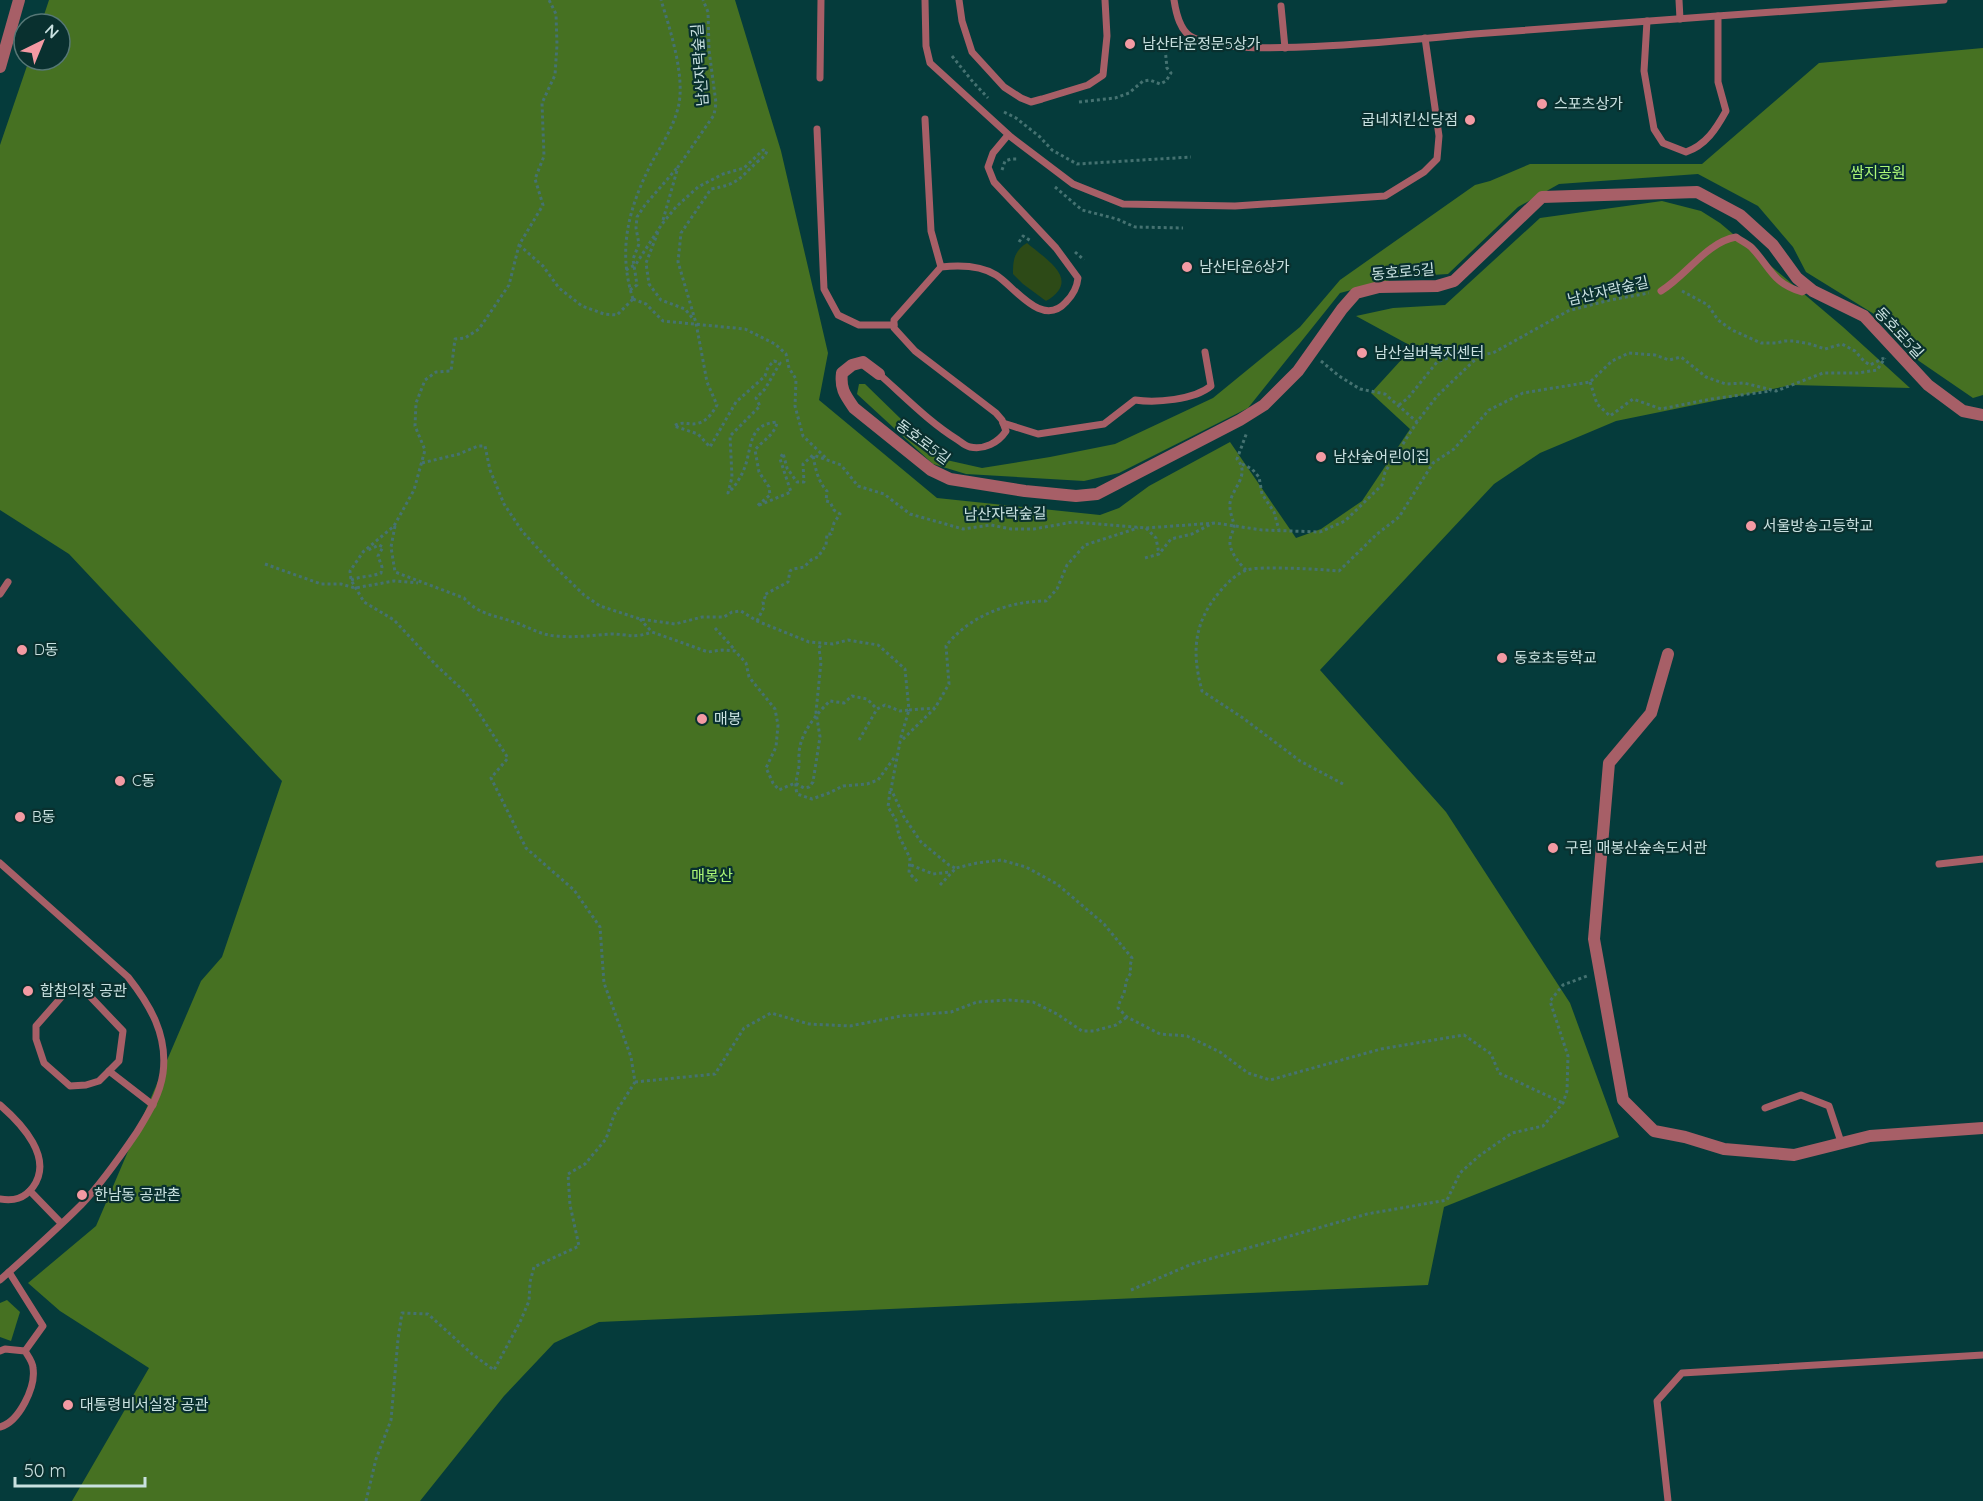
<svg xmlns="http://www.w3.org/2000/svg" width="1983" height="1501" font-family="Quicksand,'Noto Sans KR',sans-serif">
<rect width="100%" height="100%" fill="#053b3b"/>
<!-- green -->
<path fill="#2d4a17" d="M 1027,243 C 1047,260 1082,280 1046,301 L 1023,284 L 1013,274 C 1013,260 1014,251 1027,243 Z"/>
<!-- forest -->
<g fill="#467122">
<polygon points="49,0 735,0 781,151 828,353 819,400 937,498 1100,515 1119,508 1149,486 1230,442 1296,538 1321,529 1362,501 1410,429 1371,393 1413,347 1356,316 1393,308 1445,305 1540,218 1662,201 1701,211 1720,223 1843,327 1910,388 1792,385 1616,421 1540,453 1494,484 1320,670 1446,812 1570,1003 1619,1137 1444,1207 1428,1285 599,1322 554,1343 504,1396 420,1501 72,1501 149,1368 60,1311 28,1283 96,1226 201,981 222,957 282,781 69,554 0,510 0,145 29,60 60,60 60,24 41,24"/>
<polygon points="1983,48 1983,395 1973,398 1919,361 1874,314 1806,272 1793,247 1758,206 1698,174 1559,184 1518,207 1448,274 1401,277 1340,293 1248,408 1119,473 1084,481 966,474 933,464 857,394 859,384 865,384 942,459 982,468 1050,457 1115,444 1213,398 1300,327 1340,280 1475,185 1490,181 1530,164 1702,164 1819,63"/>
<polygon points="7,1300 20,1312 11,1341 0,1337 0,1303"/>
</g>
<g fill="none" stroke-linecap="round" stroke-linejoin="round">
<!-- path -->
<g stroke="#457271" stroke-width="3" stroke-dasharray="3 3" stroke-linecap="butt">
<polyline points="952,56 973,82 988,98"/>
<polyline points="1079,102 1115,98 1129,93 1143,81 1150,80 1160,84 1166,81 1171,73 1167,68 1165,48 1171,42"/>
<polyline points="1004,112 1016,118 1040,137 1052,150 1077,164 1191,157"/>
<polyline points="1002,170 1005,161 1011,159 1019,159"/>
<polyline points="1055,187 1082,210 1117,219 1135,227 1183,228"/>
<polyline points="663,220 678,167 714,115 716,103 709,50 708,12 703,0"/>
<polyline points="658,232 646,263 649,284 661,300 685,309 693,319"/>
<polyline points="1019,242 1023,236 1031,241"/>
<polyline points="519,245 543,266 559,288 582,306 604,314 617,315 633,299"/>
<polyline points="1075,252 1084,260"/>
<path d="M 626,270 L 636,264 L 662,224 L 676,207 L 698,187 L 723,174 L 744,168 L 763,150 L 767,151 C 765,157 762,158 757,162 C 738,180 738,184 711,189 L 681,233 L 678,262 L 696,323 L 707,382 L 717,405 C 713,412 707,421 699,423 C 689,426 683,420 674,426 L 698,434 L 710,447 L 736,402 L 765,376 L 768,367 L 774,361 L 780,363 L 765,389 L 756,398 L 760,406 L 730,436 L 732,477 L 728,493 C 737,485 744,472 747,460 C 752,440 752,424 777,422 C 775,435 763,440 755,450 L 759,472 L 769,487 L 770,495 L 757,506 L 791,492 L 780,459 L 783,453 L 787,468 L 797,482 L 804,482 L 803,464 L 813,455 L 841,465 L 858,486 L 884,494 L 910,514 L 963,529 L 991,525 L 1011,529 L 1034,529 L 1073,522 L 1146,528 L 1215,523 L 1262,530 L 1320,532 L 1345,521 L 1382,485 L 1385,472 L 1417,422 L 1437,396 L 1480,355 L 1493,353 L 1568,311 L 1610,300 L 1649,293"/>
<polyline points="630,290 637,285 633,259 639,244 636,228 637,217 645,205 677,168"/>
<polyline points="1682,291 1708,305 1718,320 1732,330 1761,343 1776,343 1785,341 1794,341 1810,344 1825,349 1842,344 1855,351 1864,361 1870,365 1884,358"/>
<path d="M 633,299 C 617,249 629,207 652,162 C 662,144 673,128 678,108 C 686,78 670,29 661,0"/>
<polyline points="633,299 646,304 663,321 745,329 775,344 786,354 789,368 796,379 795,406 803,436 826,458"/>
<polyline points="1321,361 1339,376 1360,389 1385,394 1417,422"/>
<polyline points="1590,382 1597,404 1610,416 1633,399 1661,409 1711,399 1771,391"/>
<polyline points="1399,405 1408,398 1437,362 1473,349 1480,355"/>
<polyline points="422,463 459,454 478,446 485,446 490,470 504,504 522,531 553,565 584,595 600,606 640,619 675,624 702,617 724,617 732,612 741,611 757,621 809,642 833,644 848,640 878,645 905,669 909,710 935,708"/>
<polyline points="1242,464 1252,469 1259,477 1262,494 1274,512 1279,530"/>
<path d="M 395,526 L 391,547 L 395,572 L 464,598 C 478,615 498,616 517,623 C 530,628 541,635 556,636 C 575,638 593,635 611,634 C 630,634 632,639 652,632"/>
<polyline points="1146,528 1156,538 1159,554"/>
<polyline points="1145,558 1159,554 1171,539 1192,534 1213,523"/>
<polyline points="265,564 321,584 341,584 355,588 394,581 418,583"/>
<path d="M 1246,570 C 1239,563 1229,551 1230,541 C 1230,536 1233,532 1234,527 C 1234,520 1229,513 1230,503 C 1232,488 1251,475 1237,459 L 1247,432"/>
<path d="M 351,580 C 361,576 371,577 381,573 L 382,567 L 378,556 L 383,547 L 379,545 L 368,550"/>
<polyline points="640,619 652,632 708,652 722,650 735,651 746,663 749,677 775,709 778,725 776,747 766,768 773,783 779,790 795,783 804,788 809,787 813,782 820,737 816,712 821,662 819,649 821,643"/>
<path d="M 757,621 L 764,607 L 763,602 L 765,597 L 764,595 L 788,582 L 790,571 L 793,569 L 804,567 L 811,560 L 818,557 L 826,545 L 827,534 L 831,534 L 834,523 L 840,514 L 834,510 L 830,502 L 826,501 L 827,491 C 818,482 815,467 813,455"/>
<polyline points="715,628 734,649"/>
<polyline points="859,740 877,709"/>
<path d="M 894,758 L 878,780 L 867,784 L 843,786 L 829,793 L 812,799 L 797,794 C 794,781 798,777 799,765 C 800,762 798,759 799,755 C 799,735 816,714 830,701 L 844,703 L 852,696 L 867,699 L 877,709 L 885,705 L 900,711 L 909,710 L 900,740"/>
<path d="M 1343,784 L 1300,761 L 1243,718 L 1202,691 C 1191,650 1194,621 1222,589 C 1228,582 1239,572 1247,570 C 1254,568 1263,568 1270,568 C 1294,568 1316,569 1339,571 L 1377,534 L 1399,517 L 1433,463 L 1454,449 L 1489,410 L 1523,393 L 1590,382 L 1612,361 L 1629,353 L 1655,355 L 1669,360 L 1681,357 L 1706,377 L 1726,384 L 1744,383 L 1776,391 L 1823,373 L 1858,373 L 1877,370 L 1885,358"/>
<polyline points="890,791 888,807 896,820 899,836 910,858 909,873 918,882"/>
<polyline points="911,865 933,874 950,872"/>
<path d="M 955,868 L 949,865 L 921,842 L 904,817 L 891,789 L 900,742 L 935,708 L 949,684 L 946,646 C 969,616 1009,601 1046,601 L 1057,589 L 1067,565 L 1085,545 L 1138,528"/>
<path d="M 940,885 L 956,868 L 977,863 L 1001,860 L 1026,867 L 1057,884 L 1104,924 L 1132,958 L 1130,966 L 1131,973 C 1124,983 1127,982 1124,993 C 1122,998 1119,1002 1118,1008 L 1127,1017 L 1160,1034 L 1187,1036 L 1220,1052 L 1248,1073 L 1270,1080 L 1381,1049 L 1464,1035 L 1491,1054 L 1499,1073 L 1563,1103"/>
<polyline points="635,1082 715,1074 744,1028 771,1013 809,1024 850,1026 901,1016 951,1012 977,1002 1009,1000 1033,1002 1057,1014 1082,1031 1094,1031 1116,1025 1127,1017"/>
<polyline points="1131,1290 1192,1264 1367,1214 1447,1200 1460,1173 1479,1156 1512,1133 1543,1126 1563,1103 1567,1091 1568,1056 1550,1001 1563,985 1587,976"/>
<polyline points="366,1501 376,1459 391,1420 398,1339 402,1313 428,1314 472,1354 494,1370 520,1322 529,1301 530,1282 534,1267 579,1246 570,1205 568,1174 585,1164 606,1139 614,1115 635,1082 631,1057 604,983 600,927 574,890 526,848 491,778 508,758 466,693 437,666 394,620 364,602 351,580 350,571 363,552 394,526 414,490 425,450 415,426 416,403 425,380 436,372 451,371 455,339 465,338 479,329 509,285 519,245 543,205 535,179 544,156 542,103 555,75 557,45 556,14 549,0"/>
</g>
<!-- lane -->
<g stroke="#a75f67" stroke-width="7">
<polyline points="925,0 926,46 930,63 1011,137 1073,184 1123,204 1235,206 1385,196 1424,172 1437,159 1439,136 1425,38"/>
<polyline points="959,0 962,21 972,52 1004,87 1021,98 1031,102 1042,99 1088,85 1103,75 1107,36 1105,0"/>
<path d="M 1174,0 C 1176,13 1180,33 1194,38 C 1228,50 1267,48 1302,47 C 1359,45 1417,39 1474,34 C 1631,22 1787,11 1944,0"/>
<polyline points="1679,0 1680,19"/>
<polyline points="1281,6 1285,48"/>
<path d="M 1647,21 L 1644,71 L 1654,129 L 1663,143 L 1686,152 C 1706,145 1716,129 1726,111 L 1718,82 L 1718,16"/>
<polyline points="820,78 821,0"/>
<polyline points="925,119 931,231 941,267"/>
<polyline points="817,129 824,289 838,315 859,325 894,325"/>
<path d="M 1661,291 C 1687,275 1707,242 1736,237 C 1741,241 1748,244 1752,248 C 1771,268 1772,283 1802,292 L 1809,288"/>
<path d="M 879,374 C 905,397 929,422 958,440 C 962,443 965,446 970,447 C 984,450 998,443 1006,431 L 1002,420 L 996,413 L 915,351 L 894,328 L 894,320 L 941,267 C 959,265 980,265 996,275 C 1014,286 1042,329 1066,302 C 1073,295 1077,288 1078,278 L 1056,248 L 994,182 L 988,167 L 993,153 L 1008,135"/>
<path d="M 1003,423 L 1038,434 L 1104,424 L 1135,400 C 1156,403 1194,400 1211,386 L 1205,352"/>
<polyline points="0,594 8,582"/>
<path d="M 0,863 L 128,977 C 150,1005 168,1035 163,1073 C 160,1095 148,1114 137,1132 C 120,1157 102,1183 81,1205 C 55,1231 27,1256 0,1280"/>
<polyline points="1939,864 1983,859"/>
<polygon points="84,990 123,1031 119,1061 99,1081 86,1085 70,1086 44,1063 36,1039 36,1026 65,993"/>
<polyline points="109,1071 153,1105"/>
<path d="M 0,1105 C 22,1124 54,1158 33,1187 C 24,1199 14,1201 0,1199"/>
<polyline points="1765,1108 1801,1095 1829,1106 1841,1142"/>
<polyline points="30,1191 61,1223"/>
<polyline points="9,1272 43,1326 25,1351"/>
<path d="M 0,1351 L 5,1349 L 25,1351 C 28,1356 33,1362 33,1368 C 36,1387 19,1422 0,1427"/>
<polyline points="1668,1501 1657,1401 1682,1373 1983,1355"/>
</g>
<!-- street -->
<g stroke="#a75f67" stroke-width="12">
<polyline points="0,67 19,0"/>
<path d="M 879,374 L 863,362 L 852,365 L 842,373 C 840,389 845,395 854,408 L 931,470 L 950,479 L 1025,491 L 1076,496 L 1097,494 L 1240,420 L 1264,405 L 1298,371 L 1342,309 L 1356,293 L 1379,287 L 1437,286 L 1454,281 L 1542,197 L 1697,192 L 1740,215 L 1773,245 L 1797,278 L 1813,291 L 1864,316 L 1928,385 L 1963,411 L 1983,415"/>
<polyline points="1668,654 1651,713 1609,763 1594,939 1623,1100 1654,1131 1685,1137 1724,1149 1794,1155 1870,1136 1983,1128"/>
</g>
</g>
<!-- markers -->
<g fill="#f49aa3" stroke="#09302f" stroke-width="2">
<circle cx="1130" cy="44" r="6"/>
<circle cx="1542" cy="104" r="6"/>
<circle cx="1470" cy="120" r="6"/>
<circle cx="1187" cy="267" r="6"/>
<circle cx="1362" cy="353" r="6"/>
<circle cx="1321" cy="457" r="6"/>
<circle cx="1751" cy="526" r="6"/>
<circle cx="22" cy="650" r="6"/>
<circle cx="1502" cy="658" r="6"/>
<circle cx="702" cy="719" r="6"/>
<circle cx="120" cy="781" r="6"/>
<circle cx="20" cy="817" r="6"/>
<circle cx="1553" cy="848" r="6"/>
<circle cx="28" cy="991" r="6"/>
<circle cx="82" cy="1195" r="6"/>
<circle cx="68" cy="1405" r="6"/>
</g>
<g text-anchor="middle" stroke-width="4.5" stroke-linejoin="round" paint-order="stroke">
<!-- poi labels -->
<g font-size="15" fill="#c9e1e0" stroke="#09302f" text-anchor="start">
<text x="1142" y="49">남산타운정문5상가</text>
<text x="1554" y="109">스포츠상가</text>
<text x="1458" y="125" text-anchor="end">굽네치킨신당점</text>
<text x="1199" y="272">남산타운6상가</text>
<text x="1374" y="358">남산실버복지센터</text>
<text x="1333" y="462">남산숲어린이집</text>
<text x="1763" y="531">서울방송고등학교</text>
<text x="34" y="655">D동</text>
<text x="1514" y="663">동호초등학교</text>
<text x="714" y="724">매봉</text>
<text x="132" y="786">C동</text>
<text x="32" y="822">B동</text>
<text x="1565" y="853">구립 매봉산숲속도서관</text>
<text x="40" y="996">합참의장 공관</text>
<text x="94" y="1200">한남동 공관촌</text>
<text x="80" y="1410">대통령비서실장 공관</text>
</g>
<!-- street labels -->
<g font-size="15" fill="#c9e1e0" stroke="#09302f">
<text transform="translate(700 65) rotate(-94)" y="5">남산자락숲길</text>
<text transform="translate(1403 272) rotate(-5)" y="5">동호로5길</text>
<text transform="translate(1608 291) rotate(-13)" y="5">남산자락숲길</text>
<text transform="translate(1899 333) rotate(47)" y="5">동호로5길</text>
<text transform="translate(923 442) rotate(37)" y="5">동호로5길</text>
<text transform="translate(1005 514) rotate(-1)" y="5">남산자락숲길</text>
</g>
<!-- park labels -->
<g font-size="15" fill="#adf877" stroke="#09302f">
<text x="1878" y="178">쌈지공원</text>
<text x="712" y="881">매봉산</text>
</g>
</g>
<!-- north arrow -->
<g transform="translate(42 42) rotate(43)"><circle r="28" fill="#09302f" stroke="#567776" stroke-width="1.5"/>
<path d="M0-4.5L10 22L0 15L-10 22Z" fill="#f49aa3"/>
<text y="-9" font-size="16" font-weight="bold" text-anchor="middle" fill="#c9e1e0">N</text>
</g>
<!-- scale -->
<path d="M15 1477v9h130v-9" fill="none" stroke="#c9e1e0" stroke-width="3"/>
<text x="24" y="1477" font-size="18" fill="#c9e1e0" stroke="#09302f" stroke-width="4.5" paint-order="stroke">50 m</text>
</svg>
